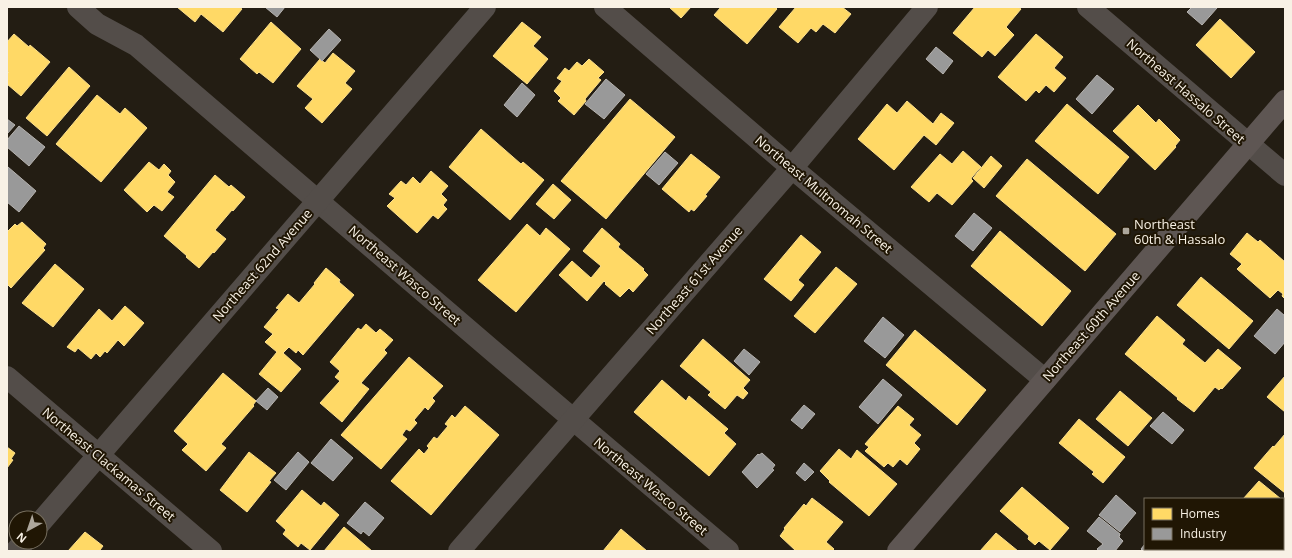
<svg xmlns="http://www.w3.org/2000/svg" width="1292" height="558" font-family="'Open Sans',sans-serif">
<rect width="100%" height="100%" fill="#231d13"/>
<!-- homes -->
<g fill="#ffd966" stroke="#fde08c">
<polygon points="177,7 239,7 242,9 223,32 201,14 195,22"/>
<polygon points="669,7 691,7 681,18"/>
<polygon points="721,7 775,7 777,9 747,44 714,15"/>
<polygon points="796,7 842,7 851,14 835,33 823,24 816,32 811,28 798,43 779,27"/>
<polygon points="975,7 1018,7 1021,9 1006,27 1014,35 995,56 988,50 982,57 953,33"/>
<polygon points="1220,19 1255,52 1231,78 1196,45"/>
<polygon points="271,22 301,49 273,83 259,72 257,74 240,59"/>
<polygon points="522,22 541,37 533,46 548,59 527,84 493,56"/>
<polygon points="14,34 29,47 30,45 50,62 21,96 7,84 7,74 9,72 7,71 7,42"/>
<polygon points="1036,34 1063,57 1054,68 1066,78 1054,92 1046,85 1039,93 1036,90 1026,101 998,77"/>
<polygon points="333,53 355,71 345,83 352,89 322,123 305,108 313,99 297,86 320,59 325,63"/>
<polygon points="589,59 604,72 598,78 601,80 585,99 586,101 574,115 558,101 561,98 554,91 562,81 557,78 565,68 569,71 577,62 582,66"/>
<polygon points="69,67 90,86 47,136 26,118"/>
<polygon points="97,95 120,114 125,108 147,128 101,182 56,144"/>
<polygon points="630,99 675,137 606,219 561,181"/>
<polygon points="907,101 933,124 941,113 954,123 936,145 924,135 894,170 858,139 887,104 897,113"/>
<polygon points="1067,104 1129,157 1098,194 1035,141"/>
<polygon points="1138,105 1156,123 1159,119 1180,140 1175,146 1176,147 1155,170 1113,131"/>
<polygon points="481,129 521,164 523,162 544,180 510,220 449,167"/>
<polygon points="963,151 981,167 972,177 971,179 973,181 952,205 937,193 929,202 911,187 940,154 952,164"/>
<polygon points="691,154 720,177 705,195 707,196 694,211 691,209 689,212 662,189"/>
<polygon points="991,156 1002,166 984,188 973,178"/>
<polygon points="1027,159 1116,234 1085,271 996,196"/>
<polygon points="149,162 159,170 164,164 171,171 168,175 175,182 167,192 174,197 162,211 154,205 147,212 124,190"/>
<polygon points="431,171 448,186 441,194 447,200 443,205 447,209 438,219 433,215 417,233 387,206 395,198 389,194 401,181 406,185 413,177 420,184"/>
<polygon points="215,175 229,187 231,185 245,197 233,211 232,210 215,230 226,239 214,253 213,252 199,268 186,257 187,256 164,236"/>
<polygon points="553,184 571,200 554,219 536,204"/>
<polygon points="22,222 46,244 43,248 45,250 11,288 7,284 7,232 15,224 17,226"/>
<polygon points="527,224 540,236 546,228 570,249 516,312 478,280"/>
<polygon points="602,228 620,244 618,247 644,269 643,270 648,275 633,292 629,288 620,297 605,284 606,283 604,281 587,301 559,275 572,261 591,278 601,266 583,251"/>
<polygon points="1000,231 1071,291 1042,326 971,266"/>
<polygon points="1247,233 1258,242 1260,240 1285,262 1285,299 1282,296 1283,294 1278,290 1270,298 1237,269 1242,264 1230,254"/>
<polygon points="801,235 821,252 798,280 804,285 791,301 764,279"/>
<polygon points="55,264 84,289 53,327 22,303"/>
<polygon points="836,267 857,284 815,333 794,316"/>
<polygon points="326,268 340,280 339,282 354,295 303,355 298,350 296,353 289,347 283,353 301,369 281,392 259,374 277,352 265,342 273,334 264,327 279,309 276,308 288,294 299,303 315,284 314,283"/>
<polygon points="1201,277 1253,321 1229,349 1177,305"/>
<polygon points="125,306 144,323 124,346 118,340 107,353 105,351 100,357 96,353 91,359 78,348 75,352 67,347 99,309 112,321"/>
<polygon points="1157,316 1185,340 1182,344 1205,363 1218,349 1241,368 1222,389 1221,388 1219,390 1215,387 1194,412 1177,399 1178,398 1125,354"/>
<polygon points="366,324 376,333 380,329 393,340 384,350 387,353 361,383 369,389 342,422 320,403 340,381 335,377 340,371 330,362 358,328 361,330"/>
<polygon points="915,330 986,390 957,425 886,365"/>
<polygon points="703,339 750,380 743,388 748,393 743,399 737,395 725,409 708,395 711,392 680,366"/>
<polygon points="409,357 443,386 432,398 435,401 428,410 425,407 414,420 417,423 410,431 406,429 402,435 407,439 381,469 341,435"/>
<polygon points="223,373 256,401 253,405 254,406 221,444 226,448 206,471 182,450 188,444 174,431"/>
<polygon points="1285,376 1285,412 1267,397"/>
<polygon points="662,380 686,401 689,396 728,429 724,433 736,444 709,476 634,412"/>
<polygon points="1120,391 1152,418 1128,446 1096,419"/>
<polygon points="465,406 499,435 431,515 391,481 419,449 424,454 429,448 427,446 434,437 437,439 448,426 445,424 452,415 455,418"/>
<polygon points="898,406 914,419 909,425 921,435 914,443 920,449 907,465 900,459 893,467 888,463 884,467 865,451 869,447 865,444"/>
<polygon points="1079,419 1125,457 1103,483 1092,474 1094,472 1059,443"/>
<polygon points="1285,434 1285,493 1254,468 1273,446 1274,447"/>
<polygon points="7,447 15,453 11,459 13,460 7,468"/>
<polygon points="839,449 851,459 857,450 897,484 869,516 829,482 830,481 820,471"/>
<polygon points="249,452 276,473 269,481 271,482 247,512 220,490"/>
<polygon points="1259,481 1281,499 1243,499"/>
<polygon points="1022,487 1069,528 1050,550 1039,541 1035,545 1028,539 1029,536 1000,511"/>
<polygon points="302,490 321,506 324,502 339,515 310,550 301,543 298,547 283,534 286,530 276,521"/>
<polygon points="812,498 843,522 826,542 834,549 832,551 796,551 780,536 785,529 784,528 804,504 806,506"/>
<polygon points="344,527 372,551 324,551"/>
<polygon points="621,529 647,551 603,551"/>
<polygon points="85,532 103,546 100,550 101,551 68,551"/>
<polygon points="996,533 1018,551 980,551"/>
<polygon points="1192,549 1237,549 1239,551 1194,551"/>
</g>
<!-- industry -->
<g fill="#999" stroke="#b6b3b0">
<polygon points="265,7 285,7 277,17"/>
<polygon points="1192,7 1217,7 1217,8 1202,25 1187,12"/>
<polygon points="329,29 341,40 322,61 310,50"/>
<polygon points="936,47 953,61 943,74 926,59"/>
<polygon points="1097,75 1114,89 1092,114 1076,99"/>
<polygon points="606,79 625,95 604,119 585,104"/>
<polygon points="522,83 535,95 517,117 504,105"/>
<polygon points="7,119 15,125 7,134"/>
<polygon points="19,126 45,147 29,166 7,147 7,140"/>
<polygon points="665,152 678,163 659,185 646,174"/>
<polygon points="8,167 36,191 19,212 7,202 7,169"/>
<polygon points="974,213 992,228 973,251 955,236"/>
<polygon points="1277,309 1285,316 1285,342 1275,354 1254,336"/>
<polygon points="883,317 904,335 885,358 864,341"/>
<polygon points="744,349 760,362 749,375 734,361"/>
<polygon points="883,379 902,395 878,424 859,407"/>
<polygon points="268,388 278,397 267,410 256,401"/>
<polygon points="804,405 815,414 802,429 791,420"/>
<polygon points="1163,412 1184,430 1172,444 1150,426"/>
<polygon points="331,439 353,458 333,481 311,463"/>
<polygon points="298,452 309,462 286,490 274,480"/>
<polygon points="762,453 775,465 772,469 774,470 757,488 742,472 758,454 759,455"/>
<polygon points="804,463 814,472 805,481 796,473"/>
<polygon points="1116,495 1136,513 1120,532 1099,515"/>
<polygon points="365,502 384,518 369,536 363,531 361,534 347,523"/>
<polygon points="1099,517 1120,534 1119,537 1123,541 1115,551 1099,551 1097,549 1103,544 1087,531"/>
<polygon points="1145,544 1145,549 1169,549 1172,551 1143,551 1141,549"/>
</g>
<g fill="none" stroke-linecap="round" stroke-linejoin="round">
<!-- street -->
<g stroke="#534d49" stroke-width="22">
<polyline points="78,7 97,24 136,45 494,352 728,551"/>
<polyline points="605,7 792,168 1045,380"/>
<polyline points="1088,7 1285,175"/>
<polyline points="7,377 211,551"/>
<polyline points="40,523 485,7"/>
<polyline points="16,551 24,542"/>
<polyline points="459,551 792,168 927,7"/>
</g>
<!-- secondary -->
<polyline stroke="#5e5653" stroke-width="22" points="898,551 1285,101"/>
</g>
<!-- markers -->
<rect fill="#ada79c" stroke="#201604" stroke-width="1.5" x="1122" y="227" width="8" height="8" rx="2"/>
<g text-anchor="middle" stroke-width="4" stroke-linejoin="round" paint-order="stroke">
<!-- street labels -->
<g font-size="13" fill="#f8f1e5" stroke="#201604">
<text transform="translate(1186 91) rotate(41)" y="5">Northeast Hassalo Street</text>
<text transform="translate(824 194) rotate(40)" y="5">Northeast Multnomah Street</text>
<text transform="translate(262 265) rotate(-49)" y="5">Northeast 62nd Avenue</text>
<text transform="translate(405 275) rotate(41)" y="5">Northeast Wasco Street</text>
<text transform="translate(694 280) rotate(-49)" y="5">Northeast 61st Avenue</text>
<text transform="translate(1091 326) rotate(-49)" y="5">Northeast 60th Avenue</text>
<text transform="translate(109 464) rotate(40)" y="5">Northeast Clackamas Street</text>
<text transform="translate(651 486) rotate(40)" y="5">Northeast Wasco Street</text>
</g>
<!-- poi labels -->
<g font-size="13" fill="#f8f1e5" stroke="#201604" text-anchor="start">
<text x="1134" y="229">Northeast<tspan x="1134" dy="15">60th &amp; Hassalo</tspan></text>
</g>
</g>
<!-- border -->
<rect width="1292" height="558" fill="none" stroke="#f8f1e5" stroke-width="16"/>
<!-- legend -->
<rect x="1144" y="498" width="140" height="52" fill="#201604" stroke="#766e5e"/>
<rect x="1152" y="508" width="20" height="12" fill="#ffd966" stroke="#766e5e"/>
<text x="1180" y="518" font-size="12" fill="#f8f1e5">Homes</text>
<rect x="1152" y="528" width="20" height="12" fill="#999999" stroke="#766e5e"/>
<text x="1180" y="538" font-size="12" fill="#f8f1e5">Industry</text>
<!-- north arrow -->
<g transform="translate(28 530) rotate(220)"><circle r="19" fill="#201604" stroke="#766e5e"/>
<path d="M0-3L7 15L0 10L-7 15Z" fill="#ada79c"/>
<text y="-6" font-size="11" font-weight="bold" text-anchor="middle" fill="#f8f1e5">N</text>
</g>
</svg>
